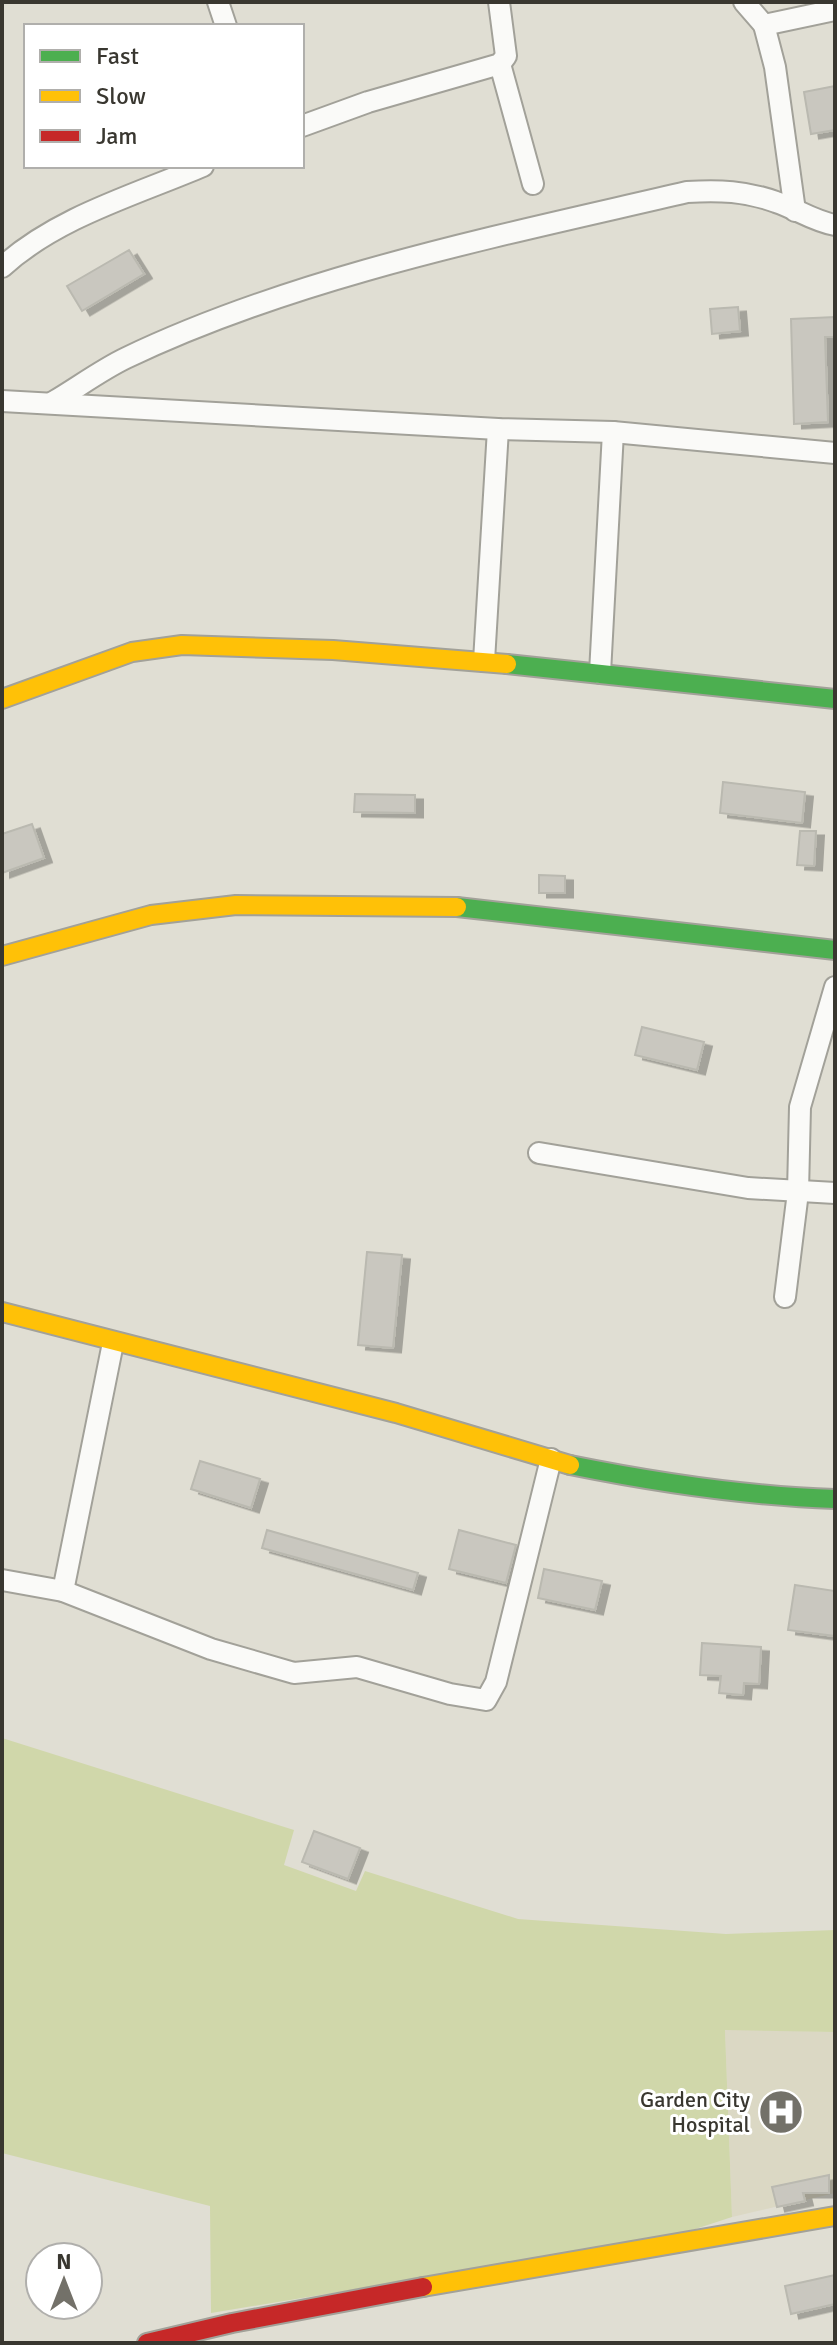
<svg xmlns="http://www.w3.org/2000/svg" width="837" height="2345" font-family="Signika,sans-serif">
<defs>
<filter id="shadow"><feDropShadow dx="8" dy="4.5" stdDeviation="0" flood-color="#0004"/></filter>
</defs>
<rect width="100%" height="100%" fill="#e0ded3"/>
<!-- built -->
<polygon fill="#dbd8c4" points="725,2029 835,2032 835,2193 732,2217"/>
<!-- green -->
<polygon fill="#d0d7aa" points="2,1738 294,1830 284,1865 356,1891 365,1871 518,1919 726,1934 835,1930 835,2032 725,2030 732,2217 671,2237 211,2313 210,2206 2,2153"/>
<!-- building -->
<g fill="#c9c7bf" stroke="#bab9b0" stroke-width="2" filter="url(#shadow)">
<polygon points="835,86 835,130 811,134 804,92"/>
<polygon points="129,250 144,274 82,311 67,286"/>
<polygon points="738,307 740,331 712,334 710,309"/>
<polygon points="835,317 835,337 825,337 828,422 794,424 791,319"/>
<polygon points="723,782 805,792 802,823 720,813"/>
<polygon points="355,794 415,795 415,813 354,812"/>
<polygon points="32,824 44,858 2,873 2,834"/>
<polygon points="800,831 816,831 814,866 797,865"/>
<polygon points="539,875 565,876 565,893 539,893"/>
<polygon points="642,1027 704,1042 697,1070 635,1055"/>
<polygon points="367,1252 402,1255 393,1348 358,1345"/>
<polygon points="200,1461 260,1479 251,1508 191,1489"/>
<polygon points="267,1530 418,1573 413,1590 262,1548"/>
<polygon points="459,1530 516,1545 506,1583 449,1569"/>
<polygon points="544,1569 602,1581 595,1610 538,1598"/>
<polygon points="795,1585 835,1591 835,1636 788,1630"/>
<polygon points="702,1643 761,1647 759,1684 744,1683 743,1695 719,1693 721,1676 700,1675"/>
<polygon points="314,1831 360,1848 348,1879 302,1862"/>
<polygon points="829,2175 829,2193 803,2193 805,2201 777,2207 772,2187"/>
<polygon points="835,2275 835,2304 791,2314 785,2286"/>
</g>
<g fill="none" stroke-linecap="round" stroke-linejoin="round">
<!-- street casing -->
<g stroke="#a2a199" stroke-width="24">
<g id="street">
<polyline points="218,2 226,26"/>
<polyline points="744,2 764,25 835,10"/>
<polyline points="764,25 775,67 795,211"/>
<polyline points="500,64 533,184"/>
<polyline points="302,126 368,102 500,64 506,56 499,2"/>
<path d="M 2,267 C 57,217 135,195 203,166"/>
<polyline points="2,401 498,429 613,432 835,453"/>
<path d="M 53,402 C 77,388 101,370 126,358 C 297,276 503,235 687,192 C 719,190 746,191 776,202 C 797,209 813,221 835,225"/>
<polyline points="484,661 498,429"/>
<polyline points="600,673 613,432"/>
<polyline points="539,1153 748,1188 835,1193"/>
<polyline points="785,1297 798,1192 800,1107 835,987"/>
<polyline points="2,1580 63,1591 211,1649 294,1673 357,1667 450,1694 486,1700 496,1682 551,1459"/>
<polyline points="63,1591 113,1343"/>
</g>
</g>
<!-- fast casing -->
<g stroke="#a2a199" stroke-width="22">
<g id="fast">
<polyline points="507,664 835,699"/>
<polyline points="457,907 835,950"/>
<path d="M 570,1465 C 659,1483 745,1496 835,1499"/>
</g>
</g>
<!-- slow casing -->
<g stroke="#a2a199" stroke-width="22">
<g id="slow">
<polyline points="2,699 132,652 182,645 333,650 507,664"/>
<polyline points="2,956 151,915 236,905 457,907"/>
<polyline points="2,1312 396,1413 570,1465"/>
<polyline points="423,2287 835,2216"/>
</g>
</g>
<!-- jam casing -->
<g stroke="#a2a199" stroke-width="22">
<polyline id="jam" points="147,2343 232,2323 423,2287"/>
</g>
<!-- street -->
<use href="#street" stroke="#fafaf8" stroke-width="20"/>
<!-- fast -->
<use href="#fast" stroke="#4caf50" stroke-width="18"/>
<!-- slow -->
<use href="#slow" stroke="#ffc107" stroke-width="18"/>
<!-- jam -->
<use href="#jam" stroke="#c62828" stroke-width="18"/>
</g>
<!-- icons -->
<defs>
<g id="hospital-disc" transform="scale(2.3)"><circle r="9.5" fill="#737169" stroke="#fff"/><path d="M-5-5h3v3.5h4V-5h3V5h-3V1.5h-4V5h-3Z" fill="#fff"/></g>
</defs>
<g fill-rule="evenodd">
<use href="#hospital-disc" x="781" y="2112"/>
</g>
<g text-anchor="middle" stroke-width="6" stroke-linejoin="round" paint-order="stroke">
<!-- poi labels -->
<g font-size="22" fill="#393730" stroke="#fff" text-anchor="end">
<text x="750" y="2107">Garden City<tspan x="750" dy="25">Hospital</tspan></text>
</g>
</g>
<!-- border -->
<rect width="837" height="2345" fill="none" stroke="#393730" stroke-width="8"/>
<!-- legend -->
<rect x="24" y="24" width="280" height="144" fill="#ffffff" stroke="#b0afac" stroke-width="2"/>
<rect x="40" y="50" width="40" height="12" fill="#4caf50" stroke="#b0afac" stroke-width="2"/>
<text x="96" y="64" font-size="24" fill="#393730">Fast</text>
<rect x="40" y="90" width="40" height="12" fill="#ffc107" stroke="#b0afac" stroke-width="2"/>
<text x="96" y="104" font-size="24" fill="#393730">Slow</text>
<rect x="40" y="130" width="40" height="12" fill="#c62828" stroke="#b0afac" stroke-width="2"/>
<text x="96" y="144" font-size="24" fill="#393730">Jam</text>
<!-- north arrow -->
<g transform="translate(64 2281)"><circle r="38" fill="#ffffff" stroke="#b0afac" stroke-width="2"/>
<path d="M0-6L14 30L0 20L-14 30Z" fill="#737169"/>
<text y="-12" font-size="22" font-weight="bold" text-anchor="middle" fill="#393730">N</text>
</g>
</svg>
